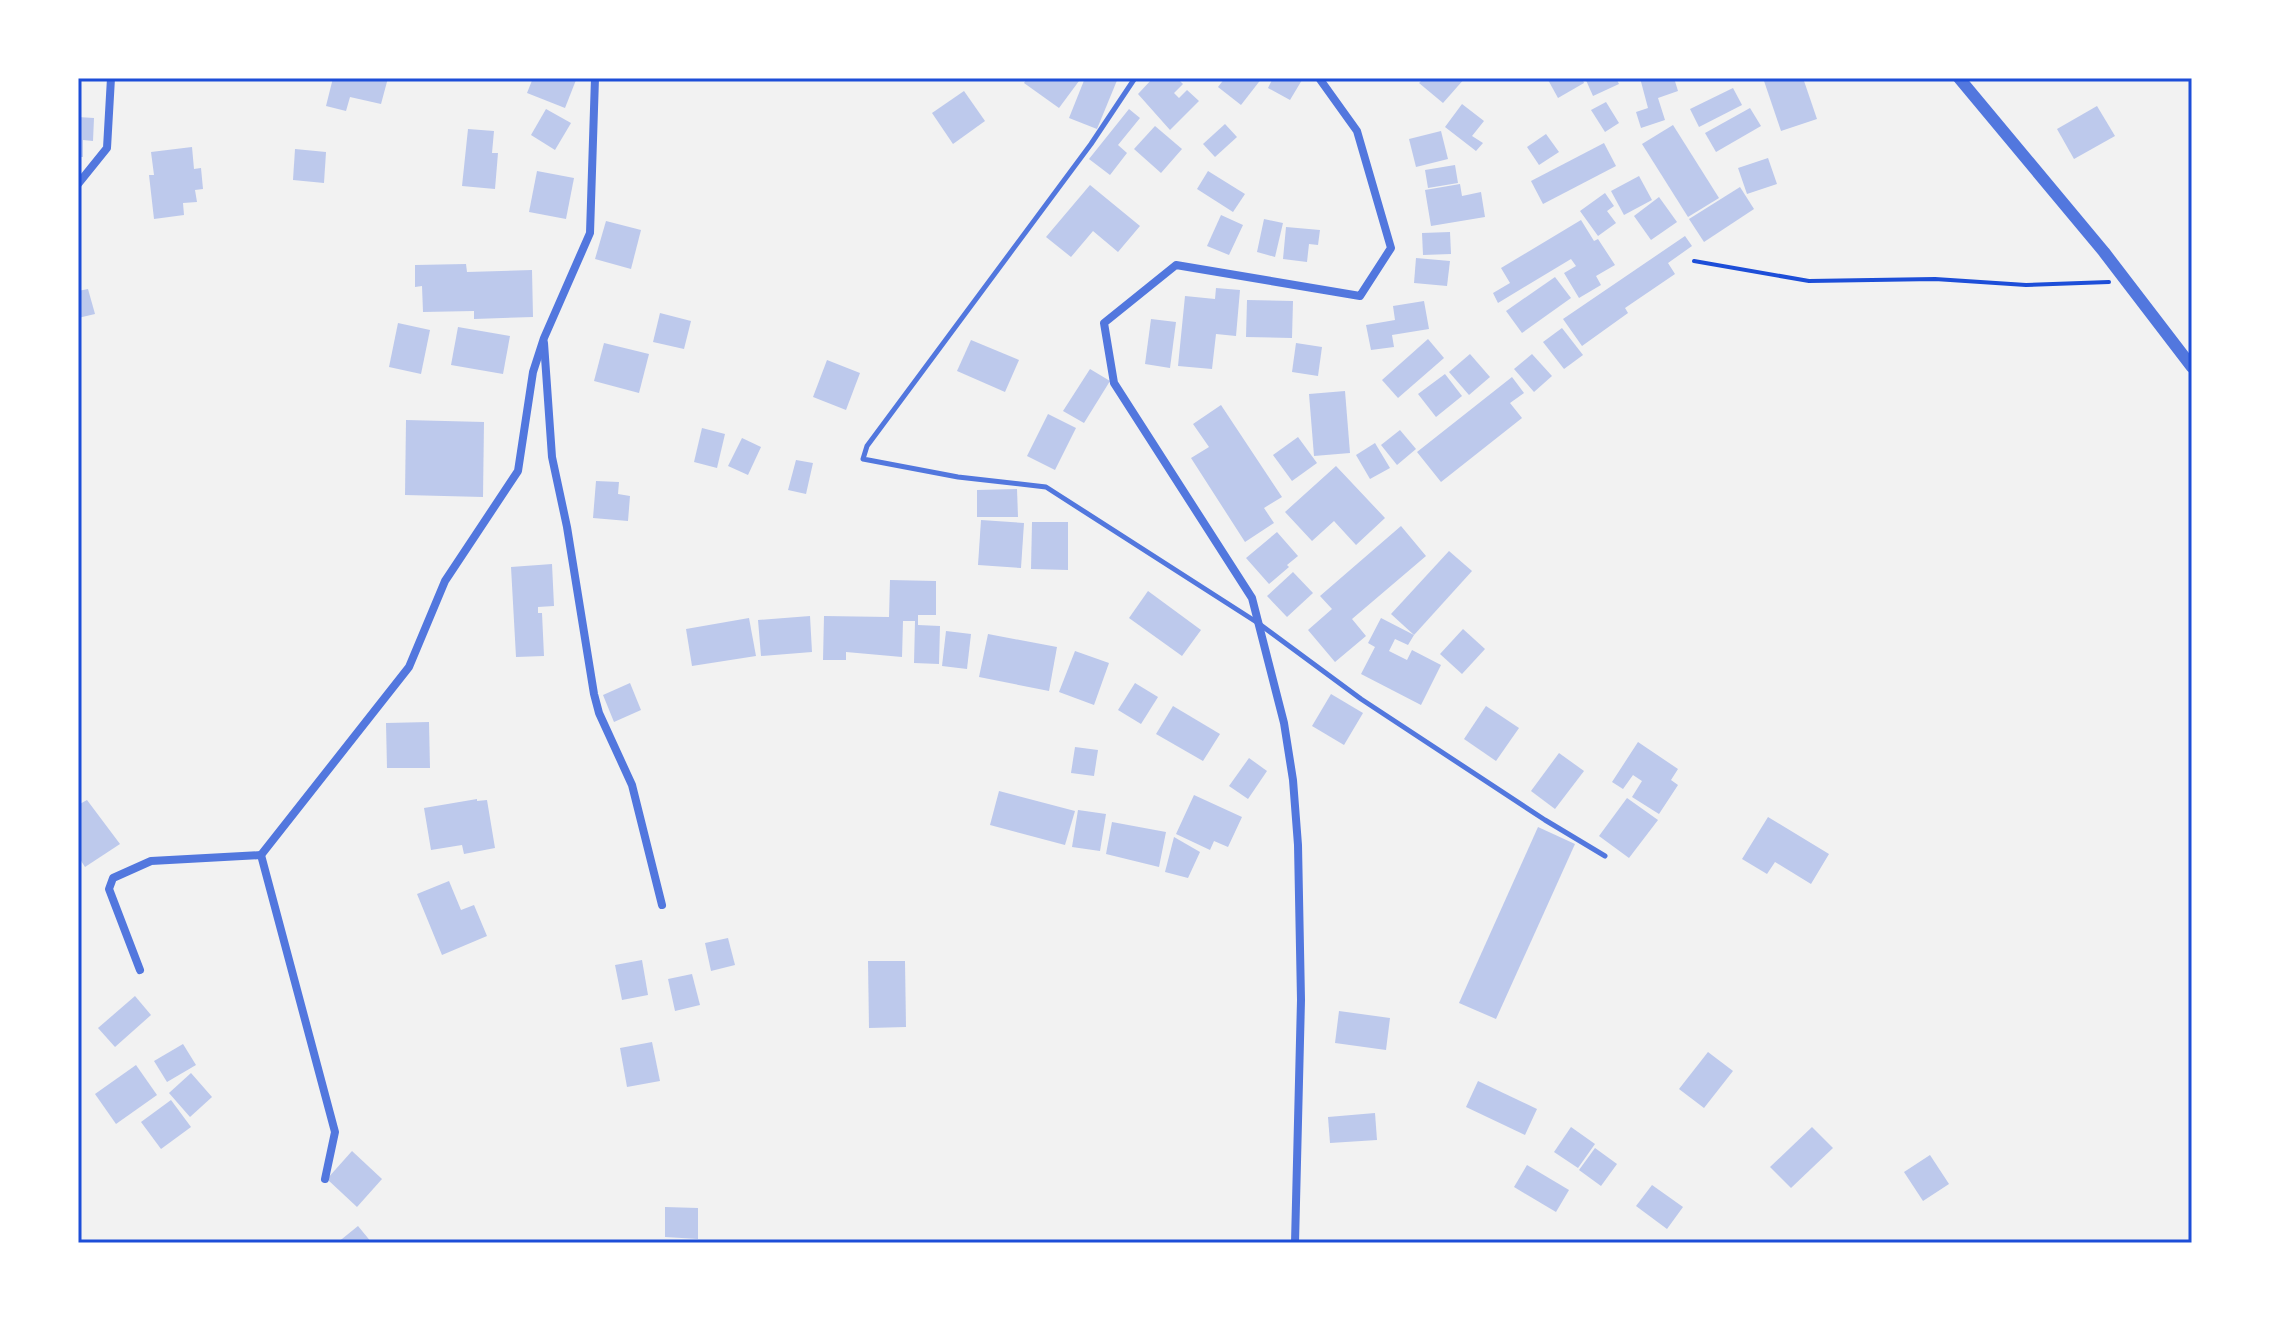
<svg xmlns="http://www.w3.org/2000/svg" width="2270" height="1321" font-family="'Roboto Condensed',sans-serif">
<rect width="100%" height="100%" fill="#f2f2f2"/>
<!-- building -->
<g fill="#bdc9ec">
<polygon points="333,78 388,78 381,104 350,97 346,111 326,106"/>
<polygon points="533,78 576,80 565,108 527,93"/>
<polygon points="1027,78 1075,78 1079,81 1059,108 1024,83"/>
<polygon points="1085,78 1118,78 1097,129 1069,118"/>
<polygon points="1153,78 1184,78 1180,81 1183,84 1174,93 1179,98 1187,90 1199,101 1170,130 1138,94"/>
<polygon points="1225,78 1262,78 1241,105 1218,87"/>
<polygon points="1273,78 1300,78 1302,80 1290,100 1268,88"/>
<polygon points="1424,78 1465,78 1443,103 1419,83"/>
<polygon points="1547,78 1582,78 1584,83 1558,98"/>
<polygon points="1585,78 1616,78 1619,84 1593,96"/>
<polygon points="1640,78 1674,78 1678,91 1658,98 1665,120 1641,128 1636,112 1648,108"/>
<polygon points="1763,78 1803,78 1817,119 1781,131"/>
<polygon points="1733,88 1742,105 1699,127 1690,109"/>
<polygon points="964,91 985,121 953,144 932,113"/>
<polygon points="1606,102 1619,123 1605,132 1591,110"/>
<polygon points="1462,104 1484,121 1472,136 1483,143 1476,151 1445,127"/>
<polygon points="2097,106 2115,136 2074,159 2057,129"/>
<polygon points="1750,108 1761,126 1716,152 1705,133"/>
<polygon points="546,109 571,123 555,150 531,135"/>
<polygon points="1129,109 1140,118 1118,145 1127,153 1110,175 1089,159"/>
<polygon points="78,117 94,118 93,141 83,140 83,157 78,157"/>
<polygon points="1225,124 1237,137 1215,157 1203,144"/>
<polygon points="1673,125 1719,198 1688,217 1642,144"/>
<polygon points="1155,126 1182,149 1161,173 1134,149"/>
<polygon points="468,129 494,131 492,153 498,153 495,189 462,186"/>
<polygon points="1441,131 1448,159 1416,167 1409,139"/>
<polygon points="1546,134 1559,152 1539,165 1527,147"/>
<polygon points="1604,143 1616,166 1543,204 1531,181"/>
<polygon points="192,147 194,169 201,168 203,189 195,190 197,202 183,203 184,215 154,219 149,175 154,175 151,152"/>
<polygon points="295,149 326,152 324,183 293,180"/>
<polygon points="1768,158 1777,184 1747,194 1738,168"/>
<polygon points="1455,165 1458,183 1428,188 1425,170"/>
<polygon points="537,171 574,178 566,219 529,212"/>
<polygon points="1208,171 1245,194 1233,212 1197,189"/>
<polygon points="1639,176 1652,200 1624,215 1611,191"/>
<polygon points="1460,184 1462,196 1481,192 1485,217 1431,226 1425,190"/>
<polygon points="1090,185 1140,226 1118,252 1093,231 1071,257 1046,237"/>
<polygon points="1740,187 1754,209 1704,242 1689,219"/>
<polygon points="1605,193 1614,206 1607,211 1616,223 1598,236 1580,211"/>
<polygon points="1659,197 1677,222 1651,240 1634,216"/>
<polygon points="1221,215 1243,225 1229,255 1207,246"/>
<polygon points="1264,219 1283,223 1275,257 1257,252"/>
<polygon points="1581,220 1594,241 1598,239 1615,265 1596,276 1601,285 1579,298 1564,273 1576,266 1571,259 1498,303 1493,293 1510,283 1501,268"/>
<polygon points="606,221 641,230 631,269 595,259"/>
<polygon points="1286,227 1320,230 1318,245 1309,244 1307,262 1283,259"/>
<polygon points="1450,232 1451,254 1423,255 1422,233"/>
<polygon points="1685,236 1692,246 1668,263 1675,274 1625,308 1628,313 1582,346 1563,319"/>
<polygon points="1416,258 1450,261 1447,286 1414,283"/>
<polygon points="466,264 467,272 532,270 533,317 474,319 474,311 423,312 422,286 415,287 415,265"/>
<polygon points="1555,277 1571,298 1522,333 1506,311"/>
<polygon points="1216,288 1240,290 1236,336 1216,334 1212,369 1178,366 1185,296 1215,299"/>
<polygon points="88,289 95,314 78,318 78,291"/>
<polygon points="1247,300 1293,301 1292,338 1246,337"/>
<polygon points="1424,301 1429,329 1392,335 1394,347 1371,350 1366,325 1395,320 1393,306"/>
<polygon points="660,313 691,321 684,349 653,342"/>
<polygon points="1151,319 1176,322 1170,368 1145,364"/>
<polygon points="398,323 430,330 421,374 389,367"/>
<polygon points="458,327 510,336 503,374 451,365"/>
<polygon points="1562,328 1583,355 1564,369 1543,342"/>
<polygon points="1428,339 1444,358 1398,398 1382,380"/>
<polygon points="971,340 1019,360 1005,392 957,371"/>
<polygon points="604,343 649,354 639,393 594,381"/>
<polygon points="1296,343 1322,347 1318,376 1292,372"/>
<polygon points="1470,354 1490,377 1469,395 1449,372"/>
<polygon points="1532,354 1552,376 1534,392 1514,369"/>
<polygon points="827,360 860,373 846,410 813,397"/>
<polygon points="1090,369 1110,381 1084,423 1063,411"/>
<polygon points="1445,374 1462,396 1436,417 1418,394"/>
<polygon points="1512,377 1524,393 1510,403 1522,418 1441,482 1417,452"/>
<polygon points="1345,391 1350,453 1314,456 1309,394"/>
<polygon points="1221,405 1282,497 1264,508 1274,523 1245,542 1191,458 1209,447 1193,424"/>
<polygon points="1048,414 1076,428 1055,470 1027,456"/>
<polygon points="406,420 484,422 483,497 405,495"/>
<polygon points="702,428 725,434 717,468 694,462"/>
<polygon points="1400,430 1416,449 1397,465 1381,445"/>
<polygon points="1298,437 1317,463 1292,481 1273,455"/>
<polygon points="742,438 761,447 748,475 728,466"/>
<polygon points="1375,443 1390,468 1370,479 1356,455"/>
<polygon points="796,460 813,463 806,494 788,490"/>
<polygon points="1336,466 1385,518 1356,545 1334,521 1312,541 1285,512"/>
<polygon points="596,481 619,482 618,494 630,496 628,521 593,518"/>
<polygon points="1017,489 1018,517 977,517 977,490"/>
<polygon points="981,520 1024,523 1021,568 978,565"/>
<polygon points="1032,522 1068,522 1068,570 1031,569"/>
<polygon points="1401,526 1426,556 1352,619 1366,636 1335,662 1308,630 1332,609 1320,596"/>
<polygon points="1277,532 1298,556 1287,565 1289,567 1269,584 1246,558"/>
<polygon points="1449,551 1472,571 1414,635 1391,614"/>
<polygon points="552,564 554,606 538,607 538,613 542,613 544,656 516,657 511,567"/>
<polygon points="1293,572 1313,593 1287,617 1267,596"/>
<polygon points="890,580 936,581 936,615 918,615 918,625 940,626 939,664 914,663 915,621 903,621 902,657 846,652 846,660 823,660 824,616 889,617"/>
<polygon points="1148,591 1201,630 1182,656 1129,618"/>
<polygon points="810,616 812,652 761,656 758,620"/>
<polygon points="749,618 756,656 692,666 686,629"/>
<polygon points="1381,618 1414,635 1408,645 1395,639 1389,651 1407,660 1412,650 1441,665 1421,705 1361,674 1375,647 1368,643"/>
<polygon points="1463,629 1485,649 1462,674 1440,654"/>
<polygon points="946,631 971,634 967,669 942,666"/>
<polygon points="988,634 1057,647 1049,691 979,677"/>
<polygon points="1075,651 1109,663 1094,705 1059,692"/>
<polygon points="630,683 641,710 614,722 603,695"/>
<polygon points="1135,683 1158,697 1141,724 1118,710"/>
<polygon points="1331,694 1363,713 1344,745 1312,726"/>
<polygon points="1173,706 1220,734 1203,761 1156,734"/>
<polygon points="1486,706 1519,728 1496,761 1464,739"/>
<polygon points="429,722 430,768 387,768 386,723"/>
<polygon points="1638,742 1678,769 1671,780 1678,785 1659,814 1632,797 1642,781 1633,775 1623,789 1612,782"/>
<polygon points="1075,747 1098,750 1094,776 1071,773"/>
<polygon points="1559,753 1584,771 1555,809 1531,791"/>
<polygon points="1249,758 1267,771 1248,799 1229,786"/>
<polygon points="999,791 1075,811 1065,845 990,825"/>
<polygon points="1194,795 1242,817 1228,847 1214,841 1210,850 1176,834"/>
<polygon points="1627,798 1658,820 1629,858 1599,836"/>
<polygon points="477,799 477,801 487,800 495,848 464,854 462,845 431,850 424,808"/>
<polygon points="87,800 120,844 85,867 78,856 78,805"/>
<polygon points="1078,810 1106,814 1100,851 1072,847"/>
<polygon points="1768,817 1829,854 1811,884 1775,862 1767,874 1742,859"/>
<polygon points="1112,822 1166,832 1159,867 1106,854"/>
<polygon points="1538,827 1575,844 1496,1019 1459,1003"/>
<polygon points="1174,837 1200,852 1188,878 1165,872"/>
<polygon points="449,881 461,910 474,905 487,936 442,955 417,894"/>
<polygon points="728,938 735,965 711,971 705,943"/>
<polygon points="642,960 648,995 622,1000 615,965"/>
<polygon points="868,961 905,961 906,1027 869,1028"/>
<polygon points="692,974 700,1005 675,1011 668,979"/>
<polygon points="135,996 151,1015 115,1047 98,1028"/>
<polygon points="1339,1011 1390,1018 1386,1050 1335,1043"/>
<polygon points="652,1042 660,1081 627,1087 620,1048"/>
<polygon points="183,1044 196,1065 167,1082 154,1061"/>
<polygon points="1708,1052 1733,1071 1704,1108 1679,1089"/>
<polygon points="136,1065 157,1095 116,1124 95,1094"/>
<polygon points="191,1073 212,1097 190,1117 169,1093"/>
<polygon points="1478,1081 1537,1109 1525,1135 1466,1107"/>
<polygon points="171,1100 191,1127 161,1149 141,1122"/>
<polygon points="1375,1113 1377,1140 1330,1143 1328,1117"/>
<polygon points="1571,1127 1595,1144 1578,1168 1554,1152"/>
<polygon points="1812,1127 1833,1148 1791,1188 1770,1167"/>
<polygon points="1595,1148 1617,1164 1601,1186 1579,1170"/>
<polygon points="352,1151 382,1179 357,1207 327,1179"/>
<polygon points="1930,1155 1949,1184 1923,1201 1904,1172"/>
<polygon points="1527,1165 1569,1190 1556,1212 1514,1187"/>
<polygon points="1652,1185 1683,1207 1667,1229 1636,1206"/>
<polygon points="665,1207 698,1208 698,1239 665,1237"/>
<polygon points="358,1226 372,1243 337,1243"/>
</g>
<g fill="none" stroke-linecap="round" stroke-linejoin="round">
<!-- path -->
<polyline stroke="#1d4ed8" stroke-width="4" points="1694,261 1809,281 1935,279 2026,285 2109,282"/>
<!-- service -->
<polyline stroke="#5277de" stroke-width="5" points="1135,78 1091,144 867,446 863,459 958,477 1046,487 1258,623 1361,699 1545,820 1605,856"/>
<!-- minor -->
<g stroke="#5277de" stroke-width="8">
<polyline points="78,184 107,148 111,78"/>
<polyline points="544,343 552,457 567,527 594,694 599,713 632,785 662,905"/>
<polyline points="261,855 409,667 445,581 518,471 533,372 544,338 590,233 595,78"/>
<polyline points="140,970 109,889 113,878 151,861 261,855 335,1132 325,1179"/>
<polyline points="1295,1243 1301,1000 1298,845 1293,780 1284,723 1252,598 1114,383 1104,323 1176,265 1360,296 1391,248 1357,131 1319,78"/>
</g>
<!-- tertiary -->
<polyline stroke="#5277de" stroke-width="12" points="1959,78 2104,252 2192,367"/>
</g>
<!-- border -->
<rect width="2270" height="1321" fill="none" stroke="#ffffff" stroke-width="160"/>
<rect x="80" y="80" width="2110" height="1161" fill="none" stroke="#1d4ed8" stroke-width="3"/>
</svg>
